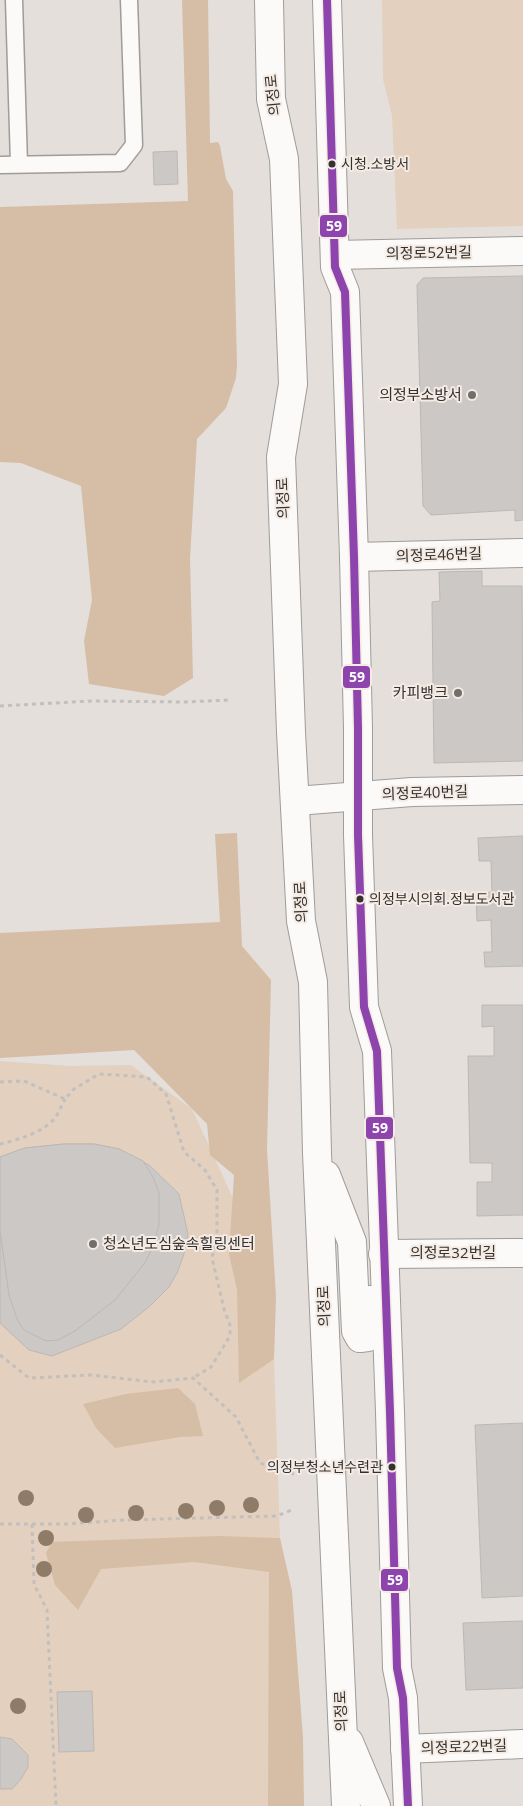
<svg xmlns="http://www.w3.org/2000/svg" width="523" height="1806" font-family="'Open Sans','Noto Sans KR',sans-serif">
<rect width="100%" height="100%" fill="#e4dfda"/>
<!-- green -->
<g fill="#e4d0be">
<polygon points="382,0 523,0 523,226 397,229 392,115 383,79"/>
<polygon points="0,1061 70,1066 131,1065 192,1109 232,1196 274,1359 289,1806 0,1806"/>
</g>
<!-- forest -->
<g fill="#d6bda6">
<polygon points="182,0 208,0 210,143 218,142 220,146 226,179 233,191 237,365 236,378 226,408 197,439 190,559 193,678 164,696 89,684 84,641 92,600 81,486 21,463 0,462 0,207 188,201"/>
<polygon points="237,833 242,946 271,980 267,1149 276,1297 274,1359 239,1383 237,1290 229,1254 234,1175 210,1155 207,1124 134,1050 0,1058 0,933 220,922 215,834"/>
<polygon points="178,1388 195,1404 203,1436 180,1437 115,1448 96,1428 83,1404 126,1394"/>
<polygon points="218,1536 280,1538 292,1591 303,1738 304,1806 268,1806 269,1572 194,1562 101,1569 78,1610 55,1585 46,1553 52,1542"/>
</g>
<!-- building -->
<g fill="#ccc8c5" stroke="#bcb8b5">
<polygon points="177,151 178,184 154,185 153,152"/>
<polygon points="523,276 523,520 515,521 515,510 431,515 423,506 417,285 423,278"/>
<polygon points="482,571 482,586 522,586 523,761 434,763 432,602 440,601 439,572"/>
<polygon points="523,836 523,966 485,967 484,952 492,952 491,920 477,921 476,894 492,892 491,861 479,861 478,838"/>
<polygon points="482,1005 523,1005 523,1215 477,1216 477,1182 492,1182 492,1163 470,1163 468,1056 494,1056 494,1026 482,1027"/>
<polygon points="64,1144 94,1144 119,1149 149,1165 179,1194 188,1234 184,1254 177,1273 169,1287 150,1306 121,1329 52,1356 29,1350 0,1323 0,1157 25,1148"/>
<polygon points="64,1144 94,1144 119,1149 143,1161 153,1177 159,1193 159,1225 153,1247 144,1264 115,1300 75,1331 58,1340 46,1341 24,1330 17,1319 9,1295 0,1231 0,1157 25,1148"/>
<polygon points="523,1423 523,1596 482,1598 475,1425"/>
<polygon points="523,1621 523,1688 466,1690 463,1623"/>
<polygon points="92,1691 94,1751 59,1752 57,1692"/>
<polygon points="0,1737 12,1739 28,1755 28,1767 21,1779 12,1789 0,1789"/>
</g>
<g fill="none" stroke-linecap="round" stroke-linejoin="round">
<!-- service casing -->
<g stroke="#9f9c99" stroke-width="19">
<g id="service">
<polyline points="14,0 19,164"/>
<polyline points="0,165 120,163 134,145 129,0"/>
</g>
</g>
<!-- minor casing -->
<g stroke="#9f9c99" stroke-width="30">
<g id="minor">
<polyline points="335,255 523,251"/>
<polyline points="354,557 523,553"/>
<polyline points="296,801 412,792 523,790"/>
<polyline points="383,1254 523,1253"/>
<polyline points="405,1749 523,1744"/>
</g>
</g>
<!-- tertiary casing -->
<g stroke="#9f9c99" stroke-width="30">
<g id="tertiary">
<polyline points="269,0 271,99 284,159 293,384 281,457 291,732 301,921 313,982 317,1153 346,1806"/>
<polyline points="327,0 335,267 345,292 354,557 358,728 358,835 364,1007 377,1051 390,1412 397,1668 403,1698 408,1806"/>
<polyline points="326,1175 352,1242 356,1331 360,1338 368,1337 371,1329 370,1300"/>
<polyline points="349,1742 376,1806"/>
</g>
</g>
<!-- path -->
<g stroke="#c2c0be" stroke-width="3" stroke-dasharray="4 4" stroke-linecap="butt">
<polyline points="0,706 91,701 185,702 229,700"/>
<polyline points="0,1082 24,1081 65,1099 74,1089 99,1074 147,1077 166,1094 184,1152 205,1170 217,1190 217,1235 212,1258 224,1309 230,1325 230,1336 211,1367 193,1378"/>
<path d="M 0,1144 C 18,1140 44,1132 56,1117 C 59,1111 62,1105 65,1099"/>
<polyline points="0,1355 29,1378 91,1375 153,1382 193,1378 236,1417 260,1463 294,1474"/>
<polyline points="0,1524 66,1524 124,1520 277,1516 294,1509"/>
<polyline points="32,1524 34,1584 47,1610 56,1806"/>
</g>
<!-- service -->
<use href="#service" stroke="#fbfaf9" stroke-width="16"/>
<!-- minor -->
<use href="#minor" stroke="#fbfaf9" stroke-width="28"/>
<!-- tertiary -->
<use href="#tertiary" stroke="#fbfaf9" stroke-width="28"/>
<!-- bus-1 casing -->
<g stroke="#f4ebe4" stroke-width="11">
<polyline id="bus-1" points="327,0 335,267 345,292 354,557 358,728 358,835 364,1007 377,1051 390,1412 397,1668 403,1698 408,1806"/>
</g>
<!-- bus-1 -->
<use href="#bus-1" stroke="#8e44ad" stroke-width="8"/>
</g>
<!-- trees -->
<g fill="#8e7c69">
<circle cx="26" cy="1498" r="8"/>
<circle cx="251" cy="1505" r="8"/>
<circle cx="217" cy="1508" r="8"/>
<circle cx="186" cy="1511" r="8"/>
<circle cx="136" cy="1513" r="8"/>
<circle cx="86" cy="1515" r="8"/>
<circle cx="46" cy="1538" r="8"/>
<circle cx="44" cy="1569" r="8"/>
<circle cx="18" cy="1706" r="8"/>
</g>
<!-- markers -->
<g fill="#34312e" stroke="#f4ebe4" stroke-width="2">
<circle cx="332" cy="164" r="4.5"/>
<circle cx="360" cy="899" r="4.5"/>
<circle cx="392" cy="1467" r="4.5"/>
</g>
<g fill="#726e6a" stroke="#f4ebe4" stroke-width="2">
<circle cx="472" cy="395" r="5"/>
<circle cx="458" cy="693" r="5"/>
<circle cx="93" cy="1244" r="5"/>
</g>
<g text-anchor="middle" stroke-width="4" stroke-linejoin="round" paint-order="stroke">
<!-- bus labels -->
<g font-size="14" fill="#34312e" stroke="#f4ebe4" text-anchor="start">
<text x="341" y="169">시청.소방서</text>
<text x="369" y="904">의정부시의회.정보도서관</text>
<text x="383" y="1472" text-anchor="end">의정부청소년수련관</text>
</g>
<!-- street labels -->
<g font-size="15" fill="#34312e" stroke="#f4ebe4">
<text transform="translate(273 95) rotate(-96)" y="5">의정로</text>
<text transform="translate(429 253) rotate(-1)" y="5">의정로52번길</text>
<text transform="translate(283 498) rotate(-92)" y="5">의정로</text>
<text transform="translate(439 555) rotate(-2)" y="5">의정로46번길</text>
<text transform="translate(425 793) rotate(-2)" y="5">의정로40번길</text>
<text transform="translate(301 902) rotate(-93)" y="5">의정로</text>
<text x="453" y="1258">의정로32번길</text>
<text transform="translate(324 1306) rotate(-92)" y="5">의정로</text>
<text transform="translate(341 1711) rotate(-92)" y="5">의정로</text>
<text transform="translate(464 1747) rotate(-2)" y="5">의정로22번길</text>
</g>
<!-- poi labels -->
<g font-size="15" fill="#34312e" stroke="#f4ebe4" text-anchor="end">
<text x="462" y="400">의정부소방서</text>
<text x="448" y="698">카피뱅크</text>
<text x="103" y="1249" text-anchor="start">청소년도심숲속힐링센터</text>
</g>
</g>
<g stroke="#f4ebe4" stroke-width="2">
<rect x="319" y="214" width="29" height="24" rx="5" fill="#8e44ad"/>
<rect x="342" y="665" width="29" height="24" rx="5" fill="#8e44ad"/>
<rect x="365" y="1116" width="29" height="24" rx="5" fill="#8e44ad"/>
<rect x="380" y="1568" width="29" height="24" rx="5" fill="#8e44ad"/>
</g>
<g font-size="14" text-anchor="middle" font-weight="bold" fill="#fff">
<text x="334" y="231">59</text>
<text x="357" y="682">59</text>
<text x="380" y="1133">59</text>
<text x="395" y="1585">59</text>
</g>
</svg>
